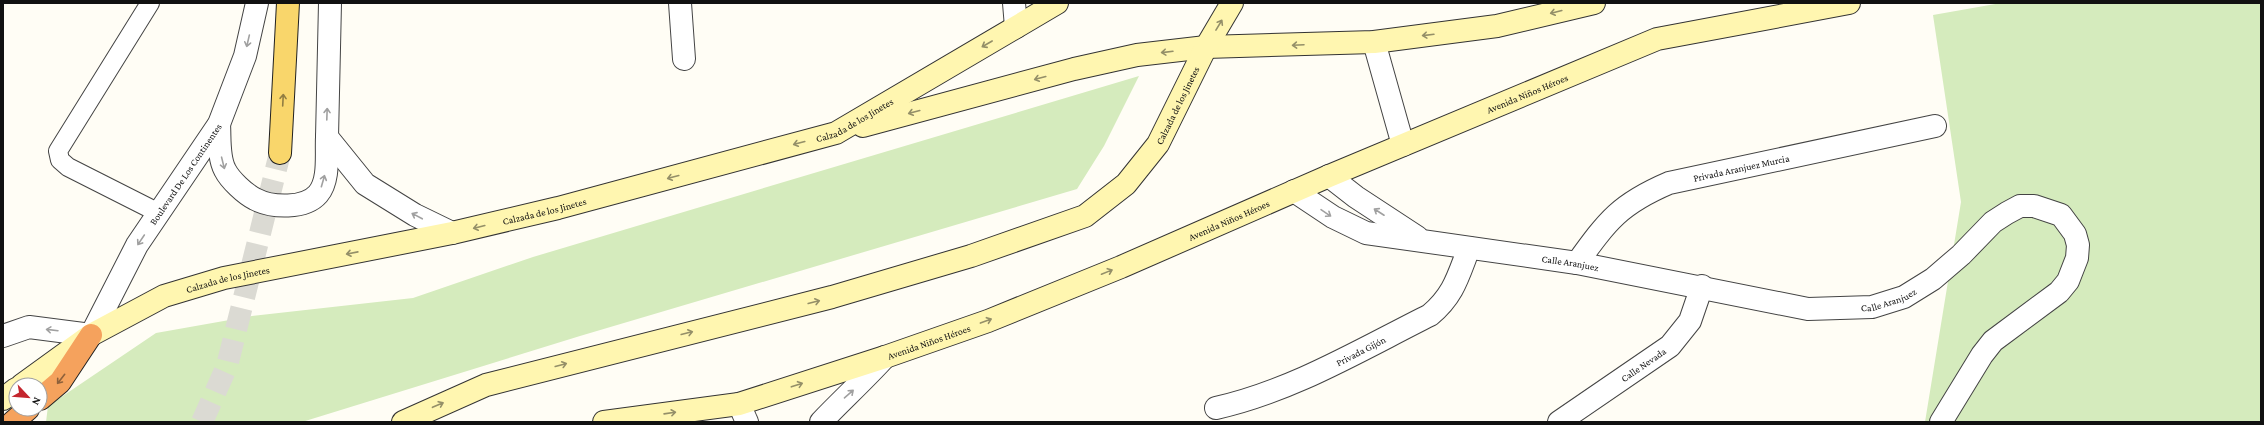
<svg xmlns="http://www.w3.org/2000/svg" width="2264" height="425" font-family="'Crimson Pro',serif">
<rect width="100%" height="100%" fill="#fffdf5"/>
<!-- green -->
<g fill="#d5ebbd">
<polygon points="2001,3 2261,3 2261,422 1925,422 1961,202 1933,15"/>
<polygon points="1139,76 1104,146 1077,189 580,336 302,422 46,422 48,406 156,333 252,316 413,298 533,257"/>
</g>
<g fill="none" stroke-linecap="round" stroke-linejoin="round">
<!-- primary-tunnel -->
<polyline stroke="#dbdad3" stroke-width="22" stroke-dasharray="22 11" stroke-linecap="butt" points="202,422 227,366 280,153"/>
<!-- service casing -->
<g stroke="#444" stroke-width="20">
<polyline id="service" points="150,3 58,151 60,160 68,167 159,213"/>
</g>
<!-- minor casing -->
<g stroke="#444" stroke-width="24">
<g id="minor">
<polyline points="680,3 684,59"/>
<polyline points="1329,176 1356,197 1417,237"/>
<path id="s1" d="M 1294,191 L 1333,217 L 1366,233 L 1577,263 L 1808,309 L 1872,307 L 1904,297 L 1933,279 L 1961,255 L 1993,222 L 2007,213 L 2020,206 L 2034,206 L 2061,215 L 2075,234 L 2078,245 L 2077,258 L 2068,281 L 2059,292 L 1993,341 L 1982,355 L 1941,422"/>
<path id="s2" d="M 1577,263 C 1608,220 1620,204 1669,183 L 1935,126"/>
<polyline points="3,336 29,327 91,335"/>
<path id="s3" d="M 1216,408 C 1292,391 1360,350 1430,315 C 1454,295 1458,276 1469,248"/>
<path id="s4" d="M 1559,422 L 1670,346 L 1690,321 L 1702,286"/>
</g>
</g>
<!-- tertiary casing -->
<g stroke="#444" stroke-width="24">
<g id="tertiary">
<polyline points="330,3 327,137 365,184 415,215 452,233"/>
<polyline points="1014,3 1016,27"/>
<polyline points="1374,42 1403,145"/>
<path d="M 219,124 C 220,138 218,157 225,170 C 230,180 245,194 255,199 C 272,208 305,209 318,194 C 330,180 326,154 327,137"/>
<path id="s5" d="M 91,335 L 137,245 L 219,124 L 245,56 L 257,3"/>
<polyline points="739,404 747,422"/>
<path d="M 821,422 C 842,400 864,380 885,357"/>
</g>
</g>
<!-- secondary casing -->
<g stroke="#333" stroke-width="24">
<g id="secondary">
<polyline points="863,126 1074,69 1137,55 1206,47 1374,42 1497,26 1594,3"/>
<path id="s6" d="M 22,385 L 91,335 L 164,296 L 224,278 L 452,233 L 558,208 L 836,133 L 1057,3"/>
<polyline points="3,399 16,389"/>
<path id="s7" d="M 403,422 L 486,385 L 832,297 L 971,256 L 1085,216 L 1126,184 L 1158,144 L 1206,47 L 1232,3"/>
<path id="s8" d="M 604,422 L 739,404 L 885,357 L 988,321 L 1121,267 L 1329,176 L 1657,39 L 1849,3"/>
</g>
</g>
<!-- primary casing -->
<g stroke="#222" stroke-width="24">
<polyline id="primary" points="280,153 288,3"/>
</g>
<!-- motorway casing -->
<g stroke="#222" stroke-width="24">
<g id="motorway">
<polyline points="40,399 60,382 91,335"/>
<polyline points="13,422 28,409"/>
</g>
</g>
<!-- service -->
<use href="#service" stroke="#fff" stroke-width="18"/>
<!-- minor -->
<use href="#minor" stroke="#fff" stroke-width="22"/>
<!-- tertiary -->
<use href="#tertiary" stroke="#fff" stroke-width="22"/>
<!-- secondary -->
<use href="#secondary" stroke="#fff6b0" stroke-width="22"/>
<!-- primary -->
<use href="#primary" stroke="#f9d66b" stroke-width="22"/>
<!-- motorway -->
<use href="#motorway" stroke="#f5a25d" stroke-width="22"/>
</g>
<!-- one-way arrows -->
<defs><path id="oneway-shaft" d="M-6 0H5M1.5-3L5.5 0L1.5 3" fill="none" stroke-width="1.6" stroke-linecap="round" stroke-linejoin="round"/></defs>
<g stroke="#948f68">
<use href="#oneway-shaft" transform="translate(1556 12) rotate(166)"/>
<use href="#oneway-shaft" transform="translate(1219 25) rotate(-59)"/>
<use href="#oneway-shaft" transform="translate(1428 35) rotate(173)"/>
<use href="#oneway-shaft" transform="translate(987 44) rotate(150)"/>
<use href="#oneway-shaft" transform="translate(1298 45) rotate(177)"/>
<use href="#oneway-shaft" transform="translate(1167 52) rotate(173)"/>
<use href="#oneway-shaft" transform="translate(1040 78) rotate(165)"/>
<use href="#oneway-shaft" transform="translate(914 112) rotate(165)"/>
<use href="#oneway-shaft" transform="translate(799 143) rotate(165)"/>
<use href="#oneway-shaft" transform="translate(673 177) rotate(165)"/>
<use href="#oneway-shaft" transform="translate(479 227) rotate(166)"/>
<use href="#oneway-shaft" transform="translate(352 253) rotate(169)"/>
<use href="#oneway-shaft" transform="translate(1107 272) rotate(-22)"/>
<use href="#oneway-shaft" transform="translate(814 302) rotate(-14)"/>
<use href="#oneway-shaft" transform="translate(986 321) rotate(-20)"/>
<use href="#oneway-shaft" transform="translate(687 333) rotate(-14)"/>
<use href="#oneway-shaft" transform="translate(561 365) rotate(-15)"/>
<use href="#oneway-shaft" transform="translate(797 385) rotate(-18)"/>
<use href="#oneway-shaft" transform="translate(438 405) rotate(-23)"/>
<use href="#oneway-shaft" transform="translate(670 413) rotate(-8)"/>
</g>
<g stroke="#a0a0a0">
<use href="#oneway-shaft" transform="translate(248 41) rotate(103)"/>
<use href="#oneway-shaft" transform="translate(327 114) rotate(-88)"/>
<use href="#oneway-shaft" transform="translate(223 163) rotate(76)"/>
<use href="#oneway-shaft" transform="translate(323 181) rotate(-74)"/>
<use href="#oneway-shaft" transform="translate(1379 212) rotate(-147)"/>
<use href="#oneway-shaft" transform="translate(1326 213) rotate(34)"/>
<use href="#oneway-shaft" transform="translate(417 216) rotate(-152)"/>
<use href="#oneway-shaft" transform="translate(141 240) rotate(124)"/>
<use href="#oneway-shaft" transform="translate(52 330) rotate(-173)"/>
<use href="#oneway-shaft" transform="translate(849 394) rotate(-41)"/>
</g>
<use stroke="#917d42" href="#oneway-shaft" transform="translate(283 100) rotate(-87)"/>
<use stroke="#8e613b" href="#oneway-shaft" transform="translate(61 379) rotate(128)"/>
<g text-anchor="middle" stroke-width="4" stroke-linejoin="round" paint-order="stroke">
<!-- street labels -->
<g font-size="10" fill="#111" stroke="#fff">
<text dy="4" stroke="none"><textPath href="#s8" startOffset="984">Avenida Niños Héroes</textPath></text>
<text dy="4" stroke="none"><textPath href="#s7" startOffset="860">Calzada de los Jinetes</textPath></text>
<text dy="4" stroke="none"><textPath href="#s6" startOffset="882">Calzada de los Jinetes</textPath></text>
<text dy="4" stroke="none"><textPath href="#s2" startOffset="198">Privada Aranjuez Murcia</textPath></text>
<text dy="4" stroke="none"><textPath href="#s5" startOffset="187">Boulevard De Los Continentes</textPath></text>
<text dy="4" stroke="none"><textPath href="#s6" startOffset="558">Calzada de los Jinetes</textPath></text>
<text dy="4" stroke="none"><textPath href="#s8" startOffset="660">Avenida Niños Héroes</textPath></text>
<text dy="4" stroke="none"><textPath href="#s1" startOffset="290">Calle Aranjuez</textPath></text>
<text dy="4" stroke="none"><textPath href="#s6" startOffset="234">Calzada de los Jinetes</textPath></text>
<text dy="4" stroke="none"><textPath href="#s1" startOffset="614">Calle Aranjuez</textPath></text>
<text dy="4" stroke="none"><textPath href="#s8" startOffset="336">Avenida Niños Héroes</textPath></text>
<text dy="4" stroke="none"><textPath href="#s3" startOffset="156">Privada Gijón</textPath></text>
<text dy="4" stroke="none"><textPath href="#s4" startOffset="102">Calle Nevada</textPath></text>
</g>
</g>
<!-- border -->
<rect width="2264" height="425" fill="none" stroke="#111111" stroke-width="8"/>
<!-- north arrow -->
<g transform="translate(28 397) rotate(116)"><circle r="19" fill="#ffffff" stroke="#a0a0a0"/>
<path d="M0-3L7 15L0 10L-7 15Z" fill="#c4262e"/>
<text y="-6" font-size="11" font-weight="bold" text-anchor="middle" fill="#111111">N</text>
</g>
</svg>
